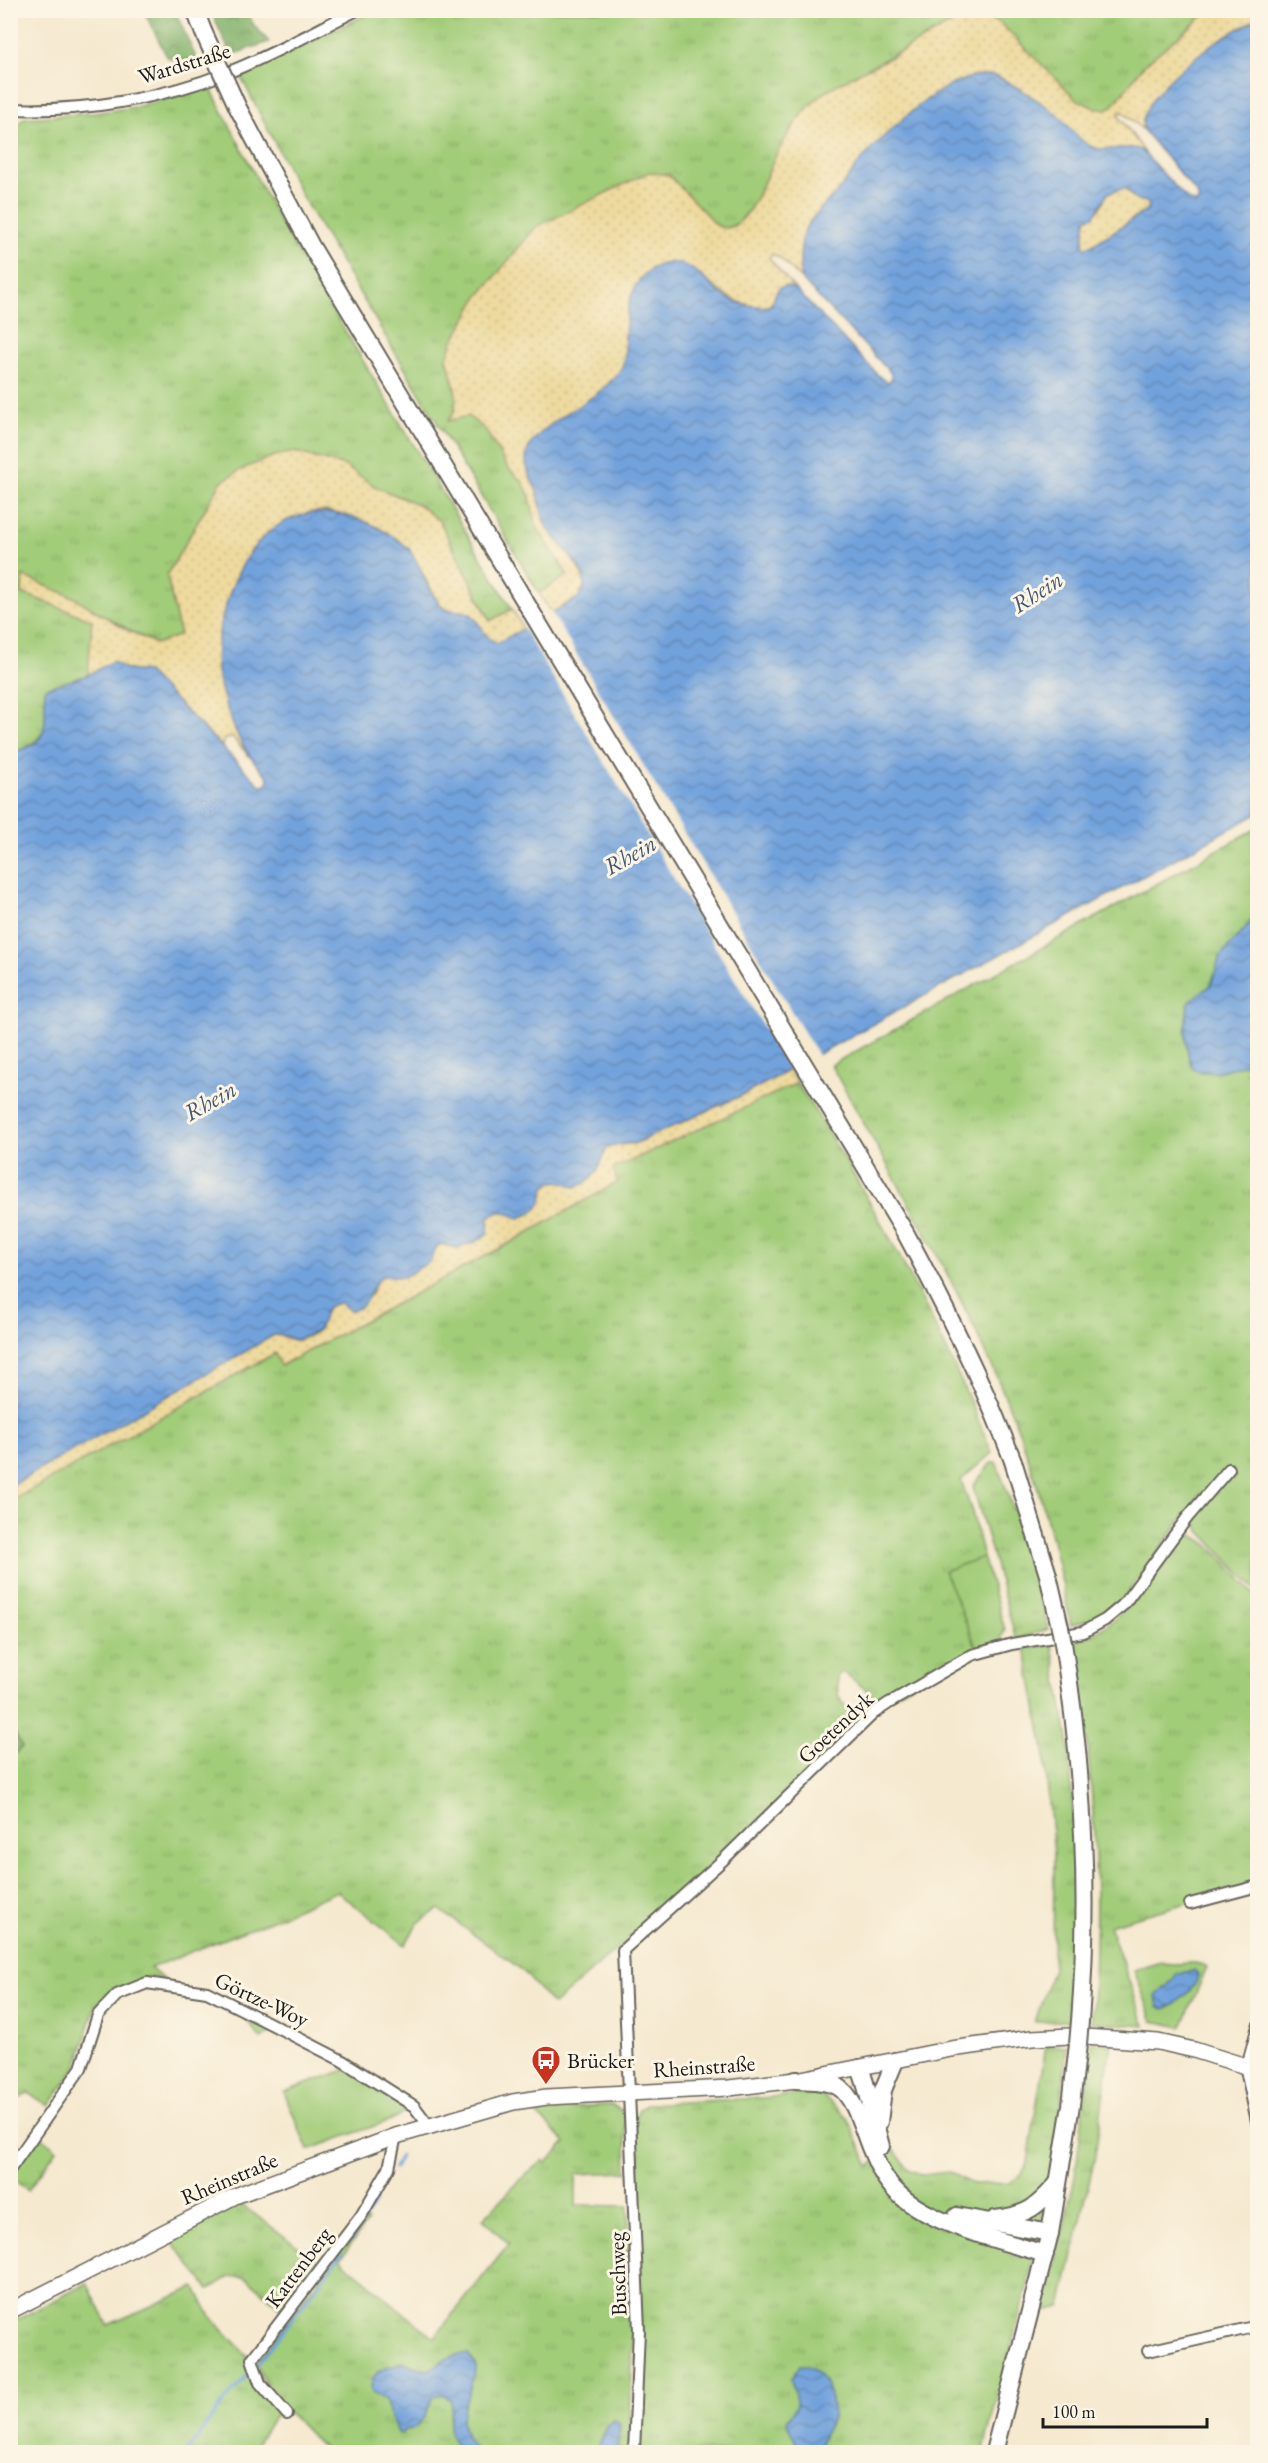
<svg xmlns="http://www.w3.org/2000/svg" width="1268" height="2463" font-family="'EB Garamond',serif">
<defs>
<pattern id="grass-tufts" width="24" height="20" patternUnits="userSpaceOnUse" patternTransform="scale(1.5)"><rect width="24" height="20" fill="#a1cc78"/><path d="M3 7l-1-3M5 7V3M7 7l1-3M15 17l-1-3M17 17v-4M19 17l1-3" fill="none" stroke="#8aaf67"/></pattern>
<pattern id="forest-crowns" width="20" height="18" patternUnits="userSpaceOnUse" patternTransform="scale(1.5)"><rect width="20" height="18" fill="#80b068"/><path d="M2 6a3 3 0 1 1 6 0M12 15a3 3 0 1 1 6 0" fill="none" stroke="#688e55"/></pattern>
<pattern id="sand-dots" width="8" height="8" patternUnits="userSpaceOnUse" patternTransform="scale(1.5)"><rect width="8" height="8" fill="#eeda9e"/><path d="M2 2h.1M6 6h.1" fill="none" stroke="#ccba88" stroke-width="1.8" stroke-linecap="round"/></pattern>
<pattern id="water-waves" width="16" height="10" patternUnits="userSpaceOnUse" patternTransform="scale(1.5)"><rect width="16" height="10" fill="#72a2dc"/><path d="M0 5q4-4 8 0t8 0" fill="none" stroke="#5d83b2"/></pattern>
</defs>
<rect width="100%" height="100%" fill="#fcf5e5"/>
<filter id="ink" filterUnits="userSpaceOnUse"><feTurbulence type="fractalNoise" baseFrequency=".0167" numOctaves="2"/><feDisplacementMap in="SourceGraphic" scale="12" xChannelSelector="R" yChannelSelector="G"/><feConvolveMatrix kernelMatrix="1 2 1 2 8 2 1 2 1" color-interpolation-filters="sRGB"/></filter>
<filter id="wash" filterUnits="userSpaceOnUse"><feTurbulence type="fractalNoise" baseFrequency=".008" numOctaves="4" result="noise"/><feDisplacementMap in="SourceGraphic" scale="24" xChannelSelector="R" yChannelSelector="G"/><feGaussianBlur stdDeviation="1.35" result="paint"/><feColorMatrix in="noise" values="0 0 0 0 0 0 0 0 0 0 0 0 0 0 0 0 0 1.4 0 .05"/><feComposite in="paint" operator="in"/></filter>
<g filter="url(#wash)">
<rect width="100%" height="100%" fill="#f5e9cf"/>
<!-- grass -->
<g fill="url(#grass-tufts)" stroke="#5e744a" stroke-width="1.5">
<polygon points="374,11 1209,11 1144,65 1113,106 1104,110 1094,108 1076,99 1000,23 975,15 955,22 842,82 776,156 754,204 738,223 725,229 716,225 669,175 462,327 447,358 456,393 455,410 449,420 468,416 485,429 508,468 523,482 530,497 536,526 568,576 539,593 304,200 240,75"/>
<path d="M 210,87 L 279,221 L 512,609 L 491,621 L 440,522 L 419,505 L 376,487 L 344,466 L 295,452 L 221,482 L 167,575 L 180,635 L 157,644 C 110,622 73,593 23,577 L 22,593 L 93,620 L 88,675 L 45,688 C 45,699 47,708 47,718 C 46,737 28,749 11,752 L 11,131 L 24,118 L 96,113 L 136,107 Z"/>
<path d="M 1257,828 L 1257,1591 L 1201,1532 L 1193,1519 L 1195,1512 L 1210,1492 L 1201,1493 L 1121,1602 L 1101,1616 L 1071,1625 C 1056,1552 1039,1480 1011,1411 C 963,1290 894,1179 831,1065 Z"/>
<path d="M 797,1083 C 873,1201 939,1322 992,1453 L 961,1480 L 972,1512 L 983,1557 L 945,1572 L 977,1648 L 882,1702 L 843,1672 L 837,1676 L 838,1696 L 858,1724 L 721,1857 L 553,2005 L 523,1971 L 439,1909 L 418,1923 L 405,1945 L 337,1891 L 267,1922 L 150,1968 L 164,1980 L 149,1977 L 137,1981 L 113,1992 L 95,2007 L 77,2066 L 49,2106 L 29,2093 L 11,2103 L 11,1501 L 276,1353 L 281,1366 L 515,1240 L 617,1182 L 612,1169 Z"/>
<polygon points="996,1462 1015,1513 1049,1629 1016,1639 973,1486 991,1463"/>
<path d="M 1188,1533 C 1213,1542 1239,1578 1257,1598 L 1257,1883 L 1109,1925 L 1145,2026 L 1091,2022 C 1095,1997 1094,1972 1095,1948 C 1099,1843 1089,1745 1074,1641 C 1121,1631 1154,1571 1181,1534 Z"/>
<polygon points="1052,1645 1069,1745 1075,1851 1075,1912 1069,2021 1035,2022 1053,1968 1054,1854 1044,1750 1025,1647"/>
<polygon points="243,2015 274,2030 261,2039"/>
<polygon points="1092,2042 1111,2044 1094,2161 1061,2307 1044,2311 1075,2177"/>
<polygon points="1046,2045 1067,2046 1057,2144 1041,2224 1027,2287 983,2452 638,2452 635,2117 639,2109 648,2104 777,2097 810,2092 824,2097 847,2117 869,2166 893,2148 908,2169 923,2175 949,2172 973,2184 1010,2183 1021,2176 1028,2161"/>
<path d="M 611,2105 L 620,2109 L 625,2118 L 627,2172 L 576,2174 L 576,2205 L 628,2206 L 633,2331 L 629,2452 L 327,2452 C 301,2425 270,2398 256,2362 L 363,2219 L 367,2222 L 340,2259 L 434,2338 L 509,2244 L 483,2219 L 524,2176 L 543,2160 L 546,2163 L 566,2143 L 532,2109 Z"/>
<polygon points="39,2134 57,2150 28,2190 11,2178 11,2176"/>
<path d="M 239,2203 L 321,2263 L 285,2312 L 247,2278 C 233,2272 221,2282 209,2289 L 169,2238 Z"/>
<polygon points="87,2283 108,2325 195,2287 212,2318 249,2358 279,2410 251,2452 11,2452 11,2323"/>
</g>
<!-- forest -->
<g fill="url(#forest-crowns)" stroke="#4e6642" stroke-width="1.5">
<polygon points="144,11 179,11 176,13 201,69 167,57"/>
<polygon points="211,11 248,11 253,24 269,42 231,55"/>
<polygon points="11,1733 15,1733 22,1747 11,1758"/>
</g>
<!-- sand -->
<g fill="url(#sand-dots)" stroke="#857b5d" stroke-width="1.5">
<path d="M 1209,11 L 1257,11 L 1257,18 L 1212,45 L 1170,81 L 1153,99 L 1142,127 L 1144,131 L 1122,111 L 1118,115 L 1146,154 C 1129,140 1108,156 1090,146 C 1077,140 1069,128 1060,118 C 1050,107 1017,87 1003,79 C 960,56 879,139 854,169 L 799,267 L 801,279 L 779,257 L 772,254 L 769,258 L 795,289 L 790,287 L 776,292 L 773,302 L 768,306 C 738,309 718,291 697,272 L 649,270 C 628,291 626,313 625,342 C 625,351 626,361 621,369 C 604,395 560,418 535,439 L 528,473 L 538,494 L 544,522 L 578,567 L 585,584 L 578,598 L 551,613 L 539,593 L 568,575 L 536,526 L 530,497 L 523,482 L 508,468 L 485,429 L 468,416 L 448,421 L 455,410 L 456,393 L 447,358 L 452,343 L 478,297 L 536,227 L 649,172 L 669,175 L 716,225 C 745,243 766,174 775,157 C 783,141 794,125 805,111 C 822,88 860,73 885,60 C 912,46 938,30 966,16 C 979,14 988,18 1000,23 L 1076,99 L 1094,108 L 1104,110 L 1113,106 L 1144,65 Z"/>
<polygon points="1125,188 1136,200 1147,201 1149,207 1147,210 1093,245 1086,247 1083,245 1086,219 1099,210 1108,193"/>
<path d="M 295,452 L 345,466 L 376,487 L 419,505 L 440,522 L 490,621 L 512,609 L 524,629 L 497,643 C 483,638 482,624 471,615 C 462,607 449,614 440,605 L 409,548 L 379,528 L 359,519 L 327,511 L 310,512 L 270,532 L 253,548 L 234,582 L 222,620 L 218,643 L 218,672 L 222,689 L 236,730 L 249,756 L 233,738 L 224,739 L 222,746 L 147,672 L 127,670 L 113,661 L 88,675 L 92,620 L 22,593 L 23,576 L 75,598 L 127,630 L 156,644 L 180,635 L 167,575 L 221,482 L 240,470 L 274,456 Z"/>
<path d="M 789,1070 L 797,1083 L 613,1169 L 618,1182 L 515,1240 L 280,1366 L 275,1353 L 11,1501 L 10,1486 L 274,1335 C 282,1335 286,1339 293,1340 C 302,1342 313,1334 320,1328 L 324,1313 L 330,1305 L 341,1303 L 349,1310 L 371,1295 L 375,1284 L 382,1276 L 391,1276 L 440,1244 L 457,1248 L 488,1233 L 489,1217 C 499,1210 506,1209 515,1217 L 551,1182 L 561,1180 L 575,1187 C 596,1181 600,1166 606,1147 C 616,1148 624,1142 634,1144 L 747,1093 Z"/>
</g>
<!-- garden -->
<g fill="#a1cc78" stroke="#5e744a" stroke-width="1.5">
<polygon points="983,1557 1005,1630 999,1643 977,1648 944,1571"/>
<path d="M 1161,1962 C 1177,1968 1193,1958 1207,1967 L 1182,2027 L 1153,2021 L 1134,1970 Z"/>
<polygon points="348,2069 388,2095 407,2111 396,2118 308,2150 284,2092"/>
</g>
<!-- water -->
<g fill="url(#water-waves)" stroke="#475f7c" stroke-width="1.5" fill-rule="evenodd">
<path d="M 1257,18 L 1257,814 L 747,1093 L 633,1144 L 629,1143 L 607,1147 C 600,1166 596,1181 575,1187 C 565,1182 557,1178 546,1185 C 541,1205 540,1211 519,1218 C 506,1213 502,1208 489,1217 L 488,1233 L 476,1242 L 457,1248 L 440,1244 L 434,1250 L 431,1261 L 404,1277 L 382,1276 C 368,1286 371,1310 349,1310 L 341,1303 C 318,1305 328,1319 317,1331 L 296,1340 L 282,1335 L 274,1335 L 11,1486 L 10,752 C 55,746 43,719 45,688 L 88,675 L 113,661 L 127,670 L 147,672 L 260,785 L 267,784 L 268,777 C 262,770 255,764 250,756 C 235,737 221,695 217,671 C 214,646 221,619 229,595 C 259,510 323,490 397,539 C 422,555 423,590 445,610 C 453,611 463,610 470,614 C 481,621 482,637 497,643 L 503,640 L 578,598 C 580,594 584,590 585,586 C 587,569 558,543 548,529 C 541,519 542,506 538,495 C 533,479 520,464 529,447 C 547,416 603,401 622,367 C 626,359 625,349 625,340 C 626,311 629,275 662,264 C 688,256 702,279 720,293 C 729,300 742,305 754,306 C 759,307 766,308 771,304 C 775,300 775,293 779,288 L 785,286 L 795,289 L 882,379 L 888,382 L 892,378 L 890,372 L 801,279 C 799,267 800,240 805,229 C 810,218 829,201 838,191 C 847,181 853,169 862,159 C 890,129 945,73 989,75 C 1001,75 1049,107 1059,116 C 1069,126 1076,137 1088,145 C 1104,155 1124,143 1141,150 L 1187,199 L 1195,203 L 1198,201 L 1198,195 L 1144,131 C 1132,102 1205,47 1229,34 C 1238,28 1249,25 1257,18 ZM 1125,188 L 1136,200 L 1147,202 L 1149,207 L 1147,210 L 1093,245 L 1086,247 L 1083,245 L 1086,219 L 1094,216 L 1108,193 Z"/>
<path d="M 1257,915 L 1257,1060 C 1239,1065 1211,1078 1193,1069 C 1184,1050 1184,1022 1189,1002 L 1211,985 L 1220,956 Z"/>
<path d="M 1194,1971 L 1198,1975 C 1197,1989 1176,2005 1163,2009 L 1158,2006 L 1156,1996 L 1173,1980 L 1177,1973 Z"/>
<path d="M 460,2354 L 468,2354 L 476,2365 C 471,2401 447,2418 477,2452 L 460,2452 C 455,2445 449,2435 449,2426 C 449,2412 459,2400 441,2394 L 432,2397 C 429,2411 420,2431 404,2430 L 402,2434 L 397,2433 L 385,2400 L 371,2391 C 370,2370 385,2368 402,2362 L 416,2368 L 430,2370 L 443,2360 Z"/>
<path d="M 800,2365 C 803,2365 807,2365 810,2367 C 824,2373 835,2403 832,2417 C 829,2430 816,2440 822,2452 L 800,2452 C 797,2441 789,2433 787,2421 L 797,2405 L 791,2379 Z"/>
<path d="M 614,2420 L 618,2421 L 620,2426 L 617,2452 L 594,2452 C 602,2443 604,2426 614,2420 Z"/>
</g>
<!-- pier -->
<polygon fill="#f5e9cf" points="550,610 819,1057 791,1072 708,935 522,626"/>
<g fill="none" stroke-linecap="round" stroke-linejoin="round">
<!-- stream -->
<g stroke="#72a2dc" stroke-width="3">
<polyline points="394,2168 400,2156"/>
<polyline points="351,2240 376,2200"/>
<polyline points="258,2364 342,2253"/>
<polyline points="187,2452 216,2412 250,2372"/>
</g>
</g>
</g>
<g filter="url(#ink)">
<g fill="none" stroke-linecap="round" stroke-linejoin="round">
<!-- minor casing -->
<g stroke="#68645b" stroke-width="14">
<g id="minor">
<path d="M 10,109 C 84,112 161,99 229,72 C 273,55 315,31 357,10"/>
<polyline points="1190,1904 1258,1886"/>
<polyline points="1258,2026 1246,2070 1258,2126"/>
<polyline points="10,2169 81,2068 98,2015 117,1995 147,1983 207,1992 269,2023 341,2060 414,2106 429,2126"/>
<polyline points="1148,2351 1258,2326"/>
<polyline points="287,2414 260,2383 252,2359 361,2216 389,2168 396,2136"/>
<polyline points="634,2452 639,2330 623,1950 723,1860 874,1713 889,1703 972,1655 1012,1644 1083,1632 1105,1620 1123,1605 1187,1518 1229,1469"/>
</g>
</g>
<!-- secondary casing -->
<g stroke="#68645b" stroke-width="18">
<polyline id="secondary" points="10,2311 235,2196 396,2136 513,2102 547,2097 729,2088 796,2080 951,2049 1032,2038 1070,2036 1158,2042 1194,2050 1258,2070"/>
</g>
<!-- primary casing -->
<g stroke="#68645b" stroke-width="20">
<g id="primary">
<polyline points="195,10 203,31"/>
<polyline points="1013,1461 1048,1575 1060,1627"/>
<path d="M 1063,1643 C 1084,1771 1090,1892 1080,2021"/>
<path d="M 860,2068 C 870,2093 873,2120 881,2146"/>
<path d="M 796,2080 C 808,2081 825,2080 837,2086 C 856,2096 864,2136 873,2154 C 879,2169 888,2185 901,2196 C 933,2225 1003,2241 1045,2254"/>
<polyline points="879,2122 883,2090 895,2061"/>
<polyline points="957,2216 1050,2233"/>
<path d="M 995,2219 C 1028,2215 1037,2207 1058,2183"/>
<polyline points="994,2452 1050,2233 1071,2105 1078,2044"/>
</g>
</g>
<!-- minor -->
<use href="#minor" stroke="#fff" stroke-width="10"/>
<!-- secondary -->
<use href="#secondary" stroke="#fff" stroke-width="15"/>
<!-- primary -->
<use href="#primary" stroke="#fff" stroke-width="16"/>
<!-- primary-bridge casing -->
<g stroke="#68645b" stroke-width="20" stroke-linecap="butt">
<g id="primary-bridge">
<path d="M 203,31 L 238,108 L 311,246 L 906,1234 C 946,1308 983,1382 1013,1461"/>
<polyline points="1060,1627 1063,1643"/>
<polyline points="1078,2044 1080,2021"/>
</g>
</g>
<!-- primary-bridge -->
<use href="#primary-bridge" stroke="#fff" stroke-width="16"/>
</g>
</g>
<!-- icons -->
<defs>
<g id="bus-pin" transform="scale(1.5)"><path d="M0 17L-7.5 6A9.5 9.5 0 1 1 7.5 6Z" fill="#c8321e" stroke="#fcf5e5"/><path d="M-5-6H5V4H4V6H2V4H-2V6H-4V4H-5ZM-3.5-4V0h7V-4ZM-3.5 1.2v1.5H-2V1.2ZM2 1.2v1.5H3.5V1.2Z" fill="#fff"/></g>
</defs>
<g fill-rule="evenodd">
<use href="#bus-pin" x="546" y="2060"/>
</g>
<g text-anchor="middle" stroke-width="6" stroke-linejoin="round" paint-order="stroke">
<!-- street labels -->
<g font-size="22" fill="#1c1c1c" stroke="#fcf5e5">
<text transform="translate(184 63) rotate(-17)" y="8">Wardstraße</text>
<text transform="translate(835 1727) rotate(-43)" y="8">Goetendyk</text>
<text transform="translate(262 1999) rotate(25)" y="8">Görtze-Woy</text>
<text transform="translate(704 2066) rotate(-4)" y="8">Rheinstraße</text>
<text transform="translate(229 2178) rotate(-23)" y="8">Rheinstraße</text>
<text transform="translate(298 2267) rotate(-53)" y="8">Kattenberg</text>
<text transform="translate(617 2274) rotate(-92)" y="8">Buschweg</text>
</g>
<!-- poi labels -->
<g font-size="22" fill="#1c1c1c" stroke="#fcf5e5" text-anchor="start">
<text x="567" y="2068">Brücker</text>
</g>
<!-- water labels -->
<g font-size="24" font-style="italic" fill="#435872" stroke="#fcf5e5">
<text transform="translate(1037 592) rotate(-33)" y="8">Rhein</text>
<text transform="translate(630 855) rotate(-30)" y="8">Rhein</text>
<text transform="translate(210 1101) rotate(-30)" y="8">Rhein</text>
</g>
</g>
<!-- margin -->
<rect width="1268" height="2463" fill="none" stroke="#fcf5e5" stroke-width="36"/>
<!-- scale -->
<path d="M1043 2418v9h164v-9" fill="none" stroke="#1c1c1c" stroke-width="3"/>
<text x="1052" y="2418" font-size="18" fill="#1c1c1c" stroke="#fcf5e5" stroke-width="4.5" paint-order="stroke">100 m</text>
</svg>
